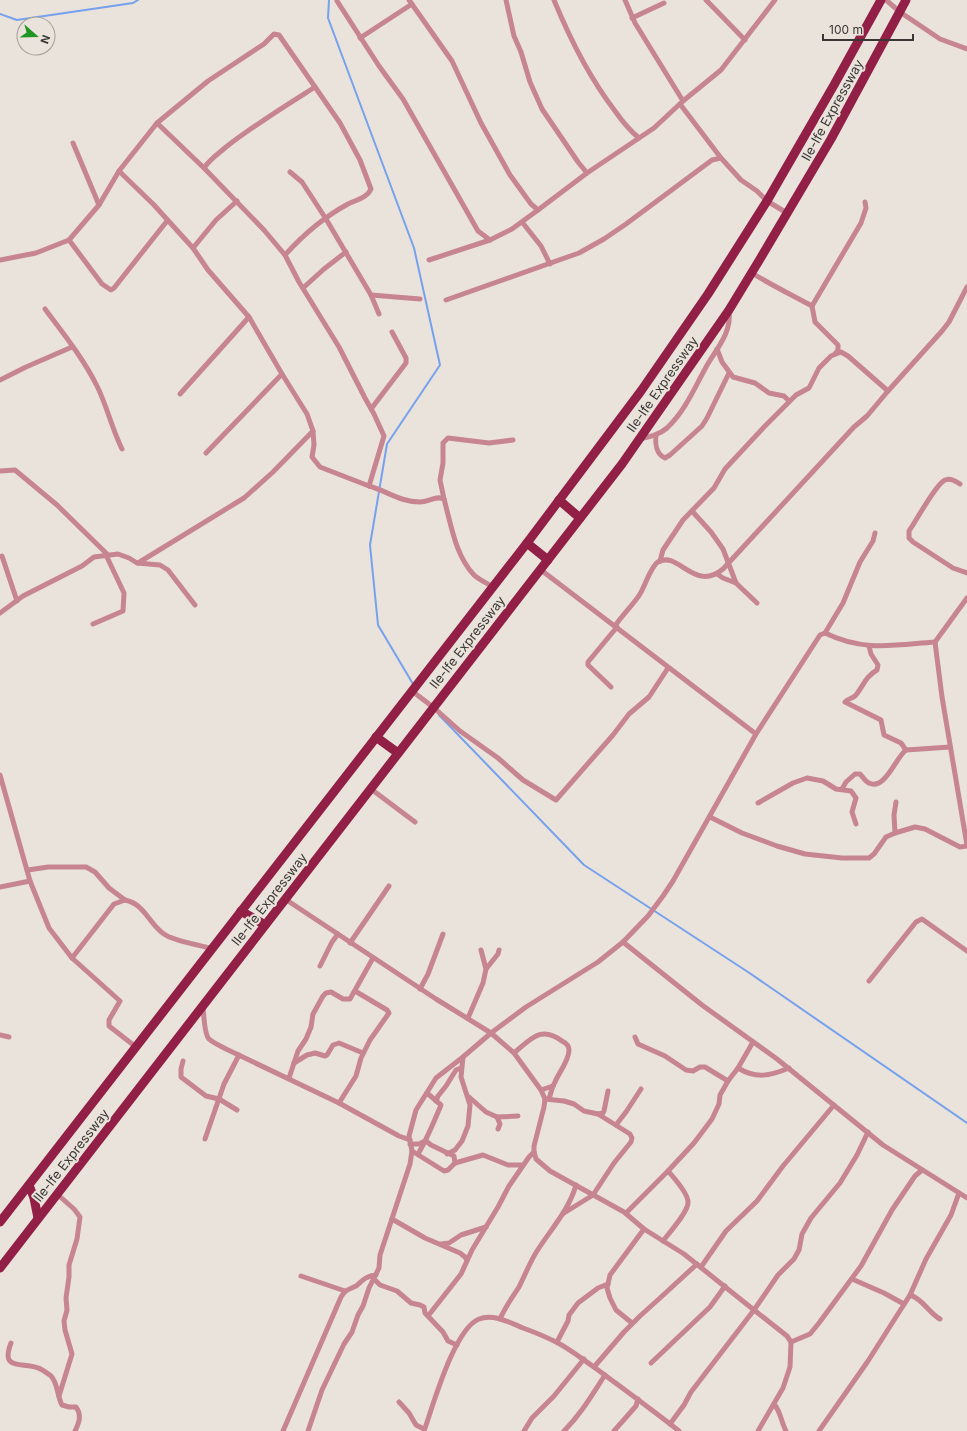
<svg xmlns="http://www.w3.org/2000/svg" width="967" height="1431" font-family="Inter,sans-serif">
<rect width="100%" height="100%" fill="#eae3db"/>
<g fill="none" stroke-linecap="round" stroke-linejoin="round">
<!-- stream -->
<g stroke="#76a1ee" stroke-width="2">
<polyline points="329,0 328,18 414,248 440,365 387,444 370,545 378,625 413,684"/>
<polyline points="0,14 17,20 133,3 138,0"/>
<polyline points="439,715 584,865 748,972 967,1123"/>
</g>
<!-- minor -->
<g stroke="#c78592" stroke-width="5">
<polyline points="409,0 452,61 481,123 510,175 531,204 538,210 587,173 654,128 683,101 721,70 775,0"/>
<polyline points="506,0 514,36 521,52 530,82 542,109 578,162 587,173"/>
<path d="M 554,0 C 570,39 589,77 615,111 C 622,121 629,130 639,138"/>
<polyline points="625,0 635,23 683,101"/>
<polyline points="706,0 745,40"/>
<polyline points="886,0 900,12 940,39 967,49"/>
<polyline points="337,1 379,66 403,99 478,231 490,240"/>
<polyline points="632,18 664,3"/>
<polyline points="360,38 412,4"/>
<path d="M 315,87 C 285,106 254,125 226,147 C 218,154 210,159 204,168 L 264,230 L 285,255 L 299,282 L 339,347 L 365,398 L 374,414 L 384,436 L 369,486 C 387,491 400,502 420,502 C 429,502 435,495 444,499 C 451,524 455,555 474,575 C 479,580 487,583 493,587"/>
<polyline points="680,104 721,158 741,180 757,191 767,201 787,213"/>
<polyline points="157,123 204,168"/>
<polyline points="73,143 99,205"/>
<polyline points="119,171 154,205 193,248"/>
<polyline points="290,172 302,182 326,219 371,295 379,314"/>
<polyline points="237,201 216,220 193,248 208,270 249,317 282,374 307,414 313,431 314,445 312,457 320,467 369,486"/>
<polyline points="522,222 541,246 550,264"/>
<polyline points="69,240 102,284 111,290 114,288 167,221"/>
<path d="M 0,260 L 36,253 L 69,240 L 99,205 L 119,171 L 157,123 L 208,81 L 264,44 L 274,34 L 279,35 L 340,123 L 360,160 L 371,189 C 367,198 356,200 348,204 C 324,217 303,235 285,255"/>
<polyline points="429,260 490,240 512,229 538,210"/>
<path d="M 752,273 C 771,285 792,295 812,306"/>
<polyline points="303,288 324,269 346,252"/>
<polyline points="371,295 420,299"/>
<polyline points="446,300 579,253 604,239 626,224 712,160 721,158"/>
<path d="M 45,309 C 63,333 83,358 97,386 C 107,406 112,429 122,449"/>
<polyline points="717,349 722,362 733,377 755,383 769,393 784,396 789,401"/>
<polyline points="835,354 838,350 838,345 815,322 812,306 861,223 866,208 865,202"/>
<polyline points="0,380 26,367 72,347"/>
<polyline points="180,394 249,317"/>
<polyline points="371,409 406,363 406,358 392,332"/>
<path d="M 656,435 C 655,443 656,454 665,458 L 670,455 L 702,426 L 707,418 L 729,373"/>
<path d="M 639,439 C 649,437 659,435 667,428 C 685,411 694,389 705,369 C 715,350 732,334 729,311"/>
<polyline points="206,453 282,374"/>
<polyline points="0,471 15,470 57,505 108,555"/>
<path d="M 960,484 C 955,481 951,478 945,480 C 936,484 916,521 909,531 L 909,538 L 913,542 L 953,568 L 967,573"/>
<polyline points="444,499 440,480 443,463 443,443 448,438 489,443 513,440"/>
<polyline points="692,511 711,532 723,549 736,583 757,603"/>
<polyline points="2,556 17,601"/>
<polyline points="660,561 663,550 683,520 714,488 725,469 765,426 796,395 809,388 819,368 831,356 841,352 848,356 888,391"/>
<polyline points="138,563 244,498 273,472 313,431"/>
<polyline points="541,570 756,734"/>
<polyline points="717,574 723,578 736,583"/>
<polyline points="0,613 23,596 82,566 94,557 118,554 129,558 137,563 160,565 168,570 195,605"/>
<polyline points="93,624 123,611 124,593 106,555"/>
<path d="M 615,626 C 622,615 634,604 640,594 C 645,586 651,566 658,562 C 678,550 694,593 723,569 L 854,427 L 867,416 L 888,391 L 942,331 L 949,322 L 967,287"/>
<polyline points="825,633 843,603 860,562 873,541 875,533"/>
<polyline points="935,642 942,697 967,845"/>
<path d="M 869,646 L 871,654 L 878,665 L 877,670 C 865,677 864,685 856,695 C 853,699 848,698 845,702 L 881,720 L 884,735 L 901,743 L 906,750"/>
<polyline points="611,687 588,665 588,662 617,627"/>
<polyline points="412,691 433,707 460,731 498,758 523,780 556,800 613,735 629,714 649,697 668,668"/>
<polyline points="0,775 30,881 49,928 72,958 120,1001 109,1020 109,1026 136,1047"/>
<polyline points="371,789 415,822"/>
<path d="M 842,789 L 846,782 L 855,774 L 860,774 C 862,776 865,781 869,783 C 885,791 896,757 906,750 L 950,747"/>
<polyline points="758,803 793,783 807,778 823,781 836,789 851,791 856,798 852,812 856,824"/>
<polyline points="710,817 742,833 777,846 805,854 842,858 869,858 874,854 886,837 895,833 915,827 925,829 960,847 967,846"/>
<polyline points="895,833 894,815 896,802"/>
<polyline points="28,870 48,867 86,867 95,872 109,888 125,900"/>
<polyline points="0,887 30,881"/>
<polyline points="285,899 436,999 491,1033 514,1053 541,1090 545,1099 544,1107 534,1146 534,1152 536,1159 550,1171 624,1212 644,1229 684,1254 754,1310 787,1336 791,1342 790,1367 783,1388 758,1431"/>
<polyline points="623,942 702,1005 777,1059 883,1145 967,1198"/>
<polyline points="350,943 389,886"/>
<path d="M 72,958 L 114,904 L 125,900 C 145,904 149,924 164,934 C 175,942 198,944 212,949"/>
<polyline points="320,966 332,942 338,934"/>
<polyline points="486,969 498,954 499,950"/>
<polyline points="869,981 916,922 922,919 967,951"/>
<polyline points="420,989 428,974 443,934"/>
<path d="M 203,1007 C 204,1015 204,1034 209,1039 C 213,1043 221,1046 226,1049 L 339,1103 L 399,1136 L 410,1140"/>
<polyline points="468,1018 483,983 486,969 481,950"/>
<polyline points="0,1035 9,1037"/>
<polyline points="635,1037 638,1044 665,1056 686,1070 693,1071 700,1067 705,1067 728,1081"/>
<path d="M 514,1053 C 531,1039 541,1025 562,1041 C 566,1043 569,1045 569,1050 C 569,1061 559,1072 555,1082 C 552,1087 551,1093 549,1099"/>
<polyline points="183,1061 181,1069 181,1077 206,1096 219,1099 237,1110"/>
<polyline points="294,1063 307,1055 315,1053 325,1056 327,1055 333,1045 339,1043 363,1053"/>
<polyline points="738,1068 753,1042"/>
<polyline points="289,1078 298,1051 306,1039 311,1027 313,1014 323,996 326,993 331,992 343,999 350,999 373,958"/>
<polyline points="541,1090 553,1086"/>
<polyline points="469,1097 486,1112 497,1117 518,1116"/>
<polyline points="545,1099 564,1101 574,1104 584,1111 598,1114 630,1134 632,1138 631,1142 614,1163 593,1195 564,1213"/>
<polyline points="436,1101 438,1096 446,1086 456,1070 461,1068"/>
<polyline points="339,1103 356,1076 361,1058 370,1040 389,1013 387,1010 355,991"/>
<polyline points="598,1114 603,1113 604,1111 608,1091"/>
<polyline points="497,1117 500,1124 498,1129"/>
<polyline points="616,1125 626,1112 641,1089"/>
<polyline points="205,1139 224,1084 239,1055"/>
<polyline points="426,1141 431,1145 454,1156 455,1163"/>
<polyline points="410,1144 419,1144 425,1141"/>
<polyline points="412,1151 444,1171 448,1170 455,1163 483,1155 508,1165 523,1165"/>
<path d="M 418,1154 C 427,1139 434,1122 441,1105 L 427,1093"/>
<polyline points="447,1154 455,1150 462,1141 468,1126 470,1105 461,1077 463,1057"/>
<polyline points="57,1194 74,1209 80,1217 77,1239 69,1265 69,1277 66,1298 67,1310 64,1321 65,1330 72,1354 59,1396"/>
<path d="M 626,1213 L 668,1171 L 694,1143 L 712,1119 L 719,1104 L 720,1095 L 728,1081 L 738,1068 C 756,1079 770,1076 789,1068"/>
<polyline points="392,1219 425,1238 460,1253 465,1257 467,1260"/>
<path d="M 663,1241 C 669,1233 689,1211 688,1202 C 688,1193 674,1178 668,1171"/>
<polyline points="441,1244 449,1243 461,1235 486,1227"/>
<polyline points="701,1267 726,1231 757,1201 783,1166 834,1105"/>
<polyline points="301,1276 345,1291"/>
<polyline points="374,1279 380,1285 397,1291 411,1303 420,1305 424,1307 425,1313 443,1332 448,1341 457,1345"/>
<polyline points="852,1279 884,1293 904,1304"/>
<path d="M 910,1295 C 923,1299 929,1313 940,1319"/>
<polyline points="428,1316 461,1274 472,1250 498,1207 509,1186 529,1157 534,1152"/>
<path d="M 500,1319 C 505,1307 512,1298 519,1287 C 525,1275 530,1262 537,1251 C 551,1229 569,1210 576,1185"/>
<polyline points="632,1323 616,1310 610,1298 607,1288 610,1275 644,1229"/>
<polyline points="557,1342 568,1321 569,1315 578,1303 598,1288 608,1284"/>
<polyline points="791,1342 810,1334 819,1323 861,1266 892,1210 915,1176 922,1170"/>
<path d="M 11,1343 C 0,1371 22,1362 38,1368 C 42,1369 47,1373 51,1376 C 58,1383 57,1396 62,1405 L 69,1407 L 76,1407 C 82,1415 79,1423 75,1431"/>
<polyline points="651,1363 710,1307 725,1286"/>
<polyline points="594,1367 624,1332 640,1316 660,1298 697,1264"/>
<polyline points="399,1402 409,1413 416,1425 424,1429"/>
<path d="M 774,1404 C 781,1412 781,1422 786,1431"/>
<polyline points="670,1424 684,1405 691,1392 754,1310 778,1275 794,1259 799,1250 802,1234 811,1218 840,1183 857,1155 868,1132"/>
<path d="M 283,1431 L 341,1297 C 346,1289 348,1290 356,1286 C 363,1280 366,1276 376,1275"/>
<path d="M 308,1431 L 322,1390 L 344,1344 L 352,1332 L 358,1315 L 363,1306 L 369,1288 L 379,1268 L 380,1255 L 410,1164 L 412,1151 L 409,1136 L 416,1110 L 436,1078 L 463,1057 L 491,1033 L 526,1007 L 598,962 L 623,942 L 648,916 L 663,896 L 673,881 L 756,734 L 820,635 L 825,633 C 864,652 894,645 935,642 L 967,598"/>
<path d="M 424,1431 C 433,1406 454,1329 479,1319 C 493,1313 511,1323 523,1328 C 534,1332 546,1337 556,1342 C 570,1349 582,1359 594,1367 C 622,1388 651,1409 679,1431"/>
<polyline points="524,1431 532,1418 554,1396 584,1359"/>
<path d="M 564,1431 C 581,1414 592,1395 605,1375"/>
<polyline points="614,1431 636,1406 638,1399"/>
<polyline points="819,1431 868,1361 910,1295 926,1259 951,1215 959,1193"/>
</g>
<!-- trunk -->
<g stroke="#921f45" stroke-width="9">
<polyline points="559,500 580,518"/>
<polyline points="527,543 548,560"/>
<polyline points="376,737 398,753"/>
<polyline points="241,911 265,925"/>
<polyline points="29,1185 34,1198 38,1218"/>
<polyline points="0,1222 527,543 641,391 708,294 767,201 834,85 881,0"/>
<polyline points="0,1268 622,464 729,310 760,259 831,139 906,0"/>
</g>
</g>
<g text-anchor="middle" stroke-width="4" stroke-linejoin="round" paint-order="stroke">
<!-- street labels -->
<g font-size="13" fill="#393633" stroke="#eae3db">
<text transform="translate(832 110) rotate(-61)" y="5">Ile-Ife Expressway</text>
<text transform="translate(662 384) rotate(-55)" y="5">Ile-Ife Expressway</text>
<text transform="translate(467 642) rotate(-52)" y="5">Ile-Ife Expressway</text>
<text transform="translate(269 899) rotate(-52)" y="5">Ile-Ife Expressway</text>
<text transform="translate(71 1155) rotate(-52)" y="5">Ile-Ife Expressway</text>
</g>
</g>
<!-- north arrow -->
<g transform="translate(36 36) rotate(110)"><circle r="19" fill="#eae3db" stroke="#a39e98"/>
<path d="M0-3L7 15L0 10L-7 15Z" fill="#1f9523"/>
<text y="-6" font-size="11" font-weight="bold" text-anchor="middle" fill="#393633">N</text>
</g>
<!-- scale -->
<path d="M823 34v6h90v-6" fill="none" stroke="#393633" stroke-width="2"/>
<text x="829" y="34" font-size="12" fill="#393633" stroke="#eae3db" stroke-width="3" paint-order="stroke">100 m</text>
</svg>
